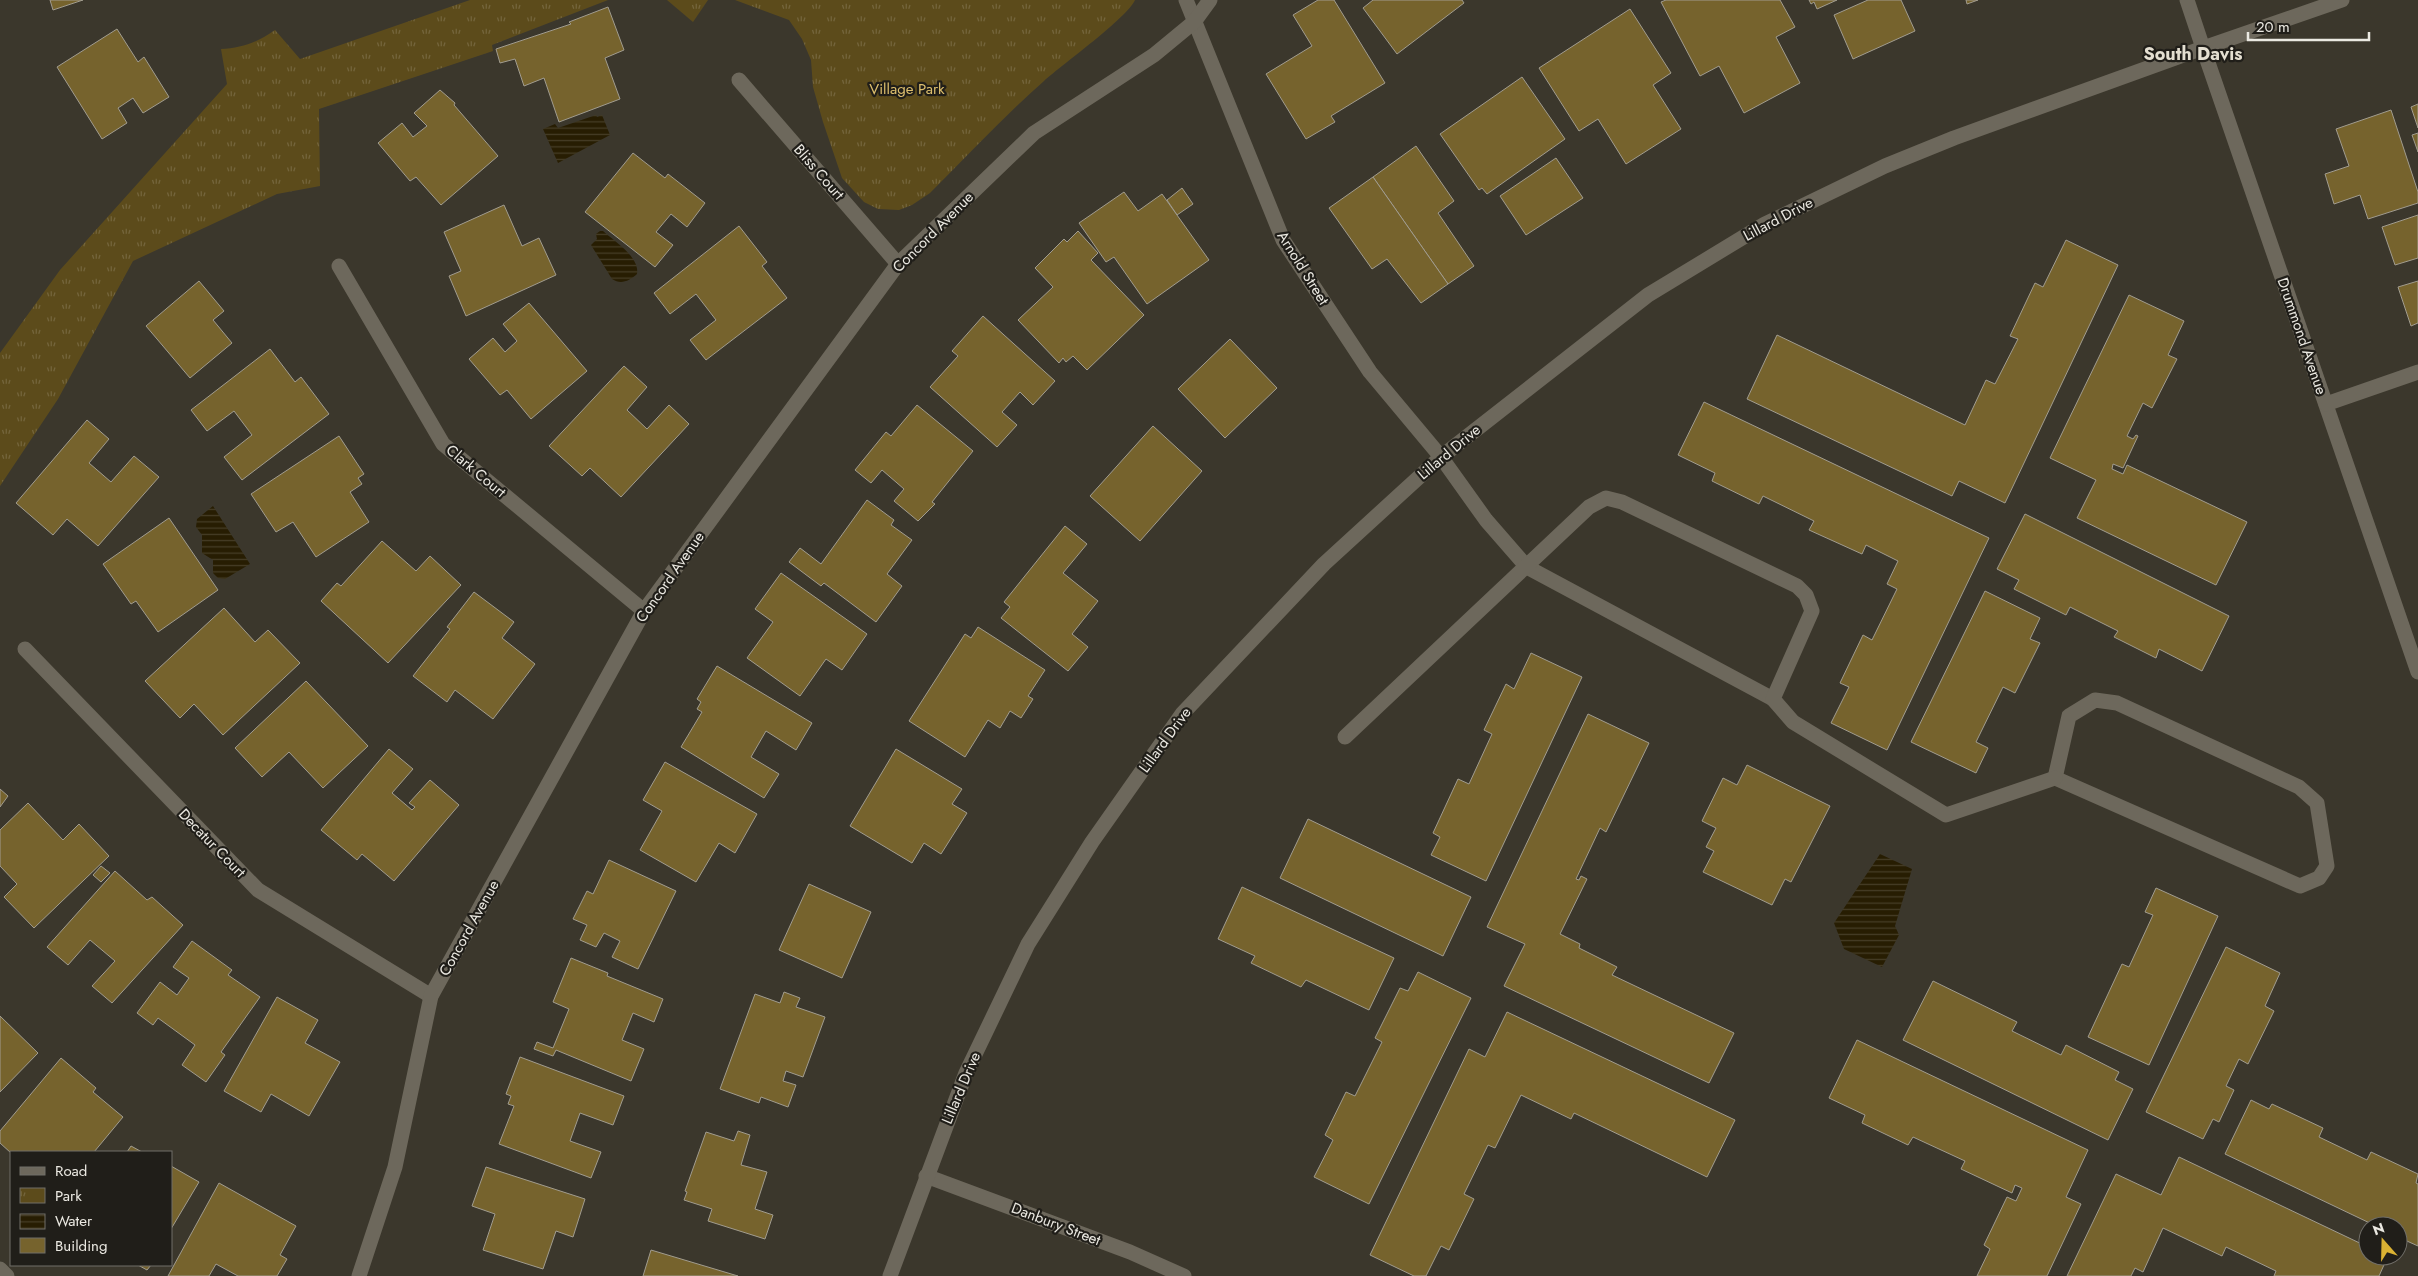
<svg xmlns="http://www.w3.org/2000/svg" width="2418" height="1276" font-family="Jost,sans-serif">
<defs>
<pattern id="park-tufts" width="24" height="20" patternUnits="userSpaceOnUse" patternTransform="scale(1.25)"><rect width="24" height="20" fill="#5c4b1b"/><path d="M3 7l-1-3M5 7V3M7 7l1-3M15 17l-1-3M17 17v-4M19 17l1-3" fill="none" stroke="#74653c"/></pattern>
<pattern id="water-rules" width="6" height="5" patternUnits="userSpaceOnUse" patternTransform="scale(1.25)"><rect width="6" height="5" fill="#271d02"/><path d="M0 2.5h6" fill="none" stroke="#463e27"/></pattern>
</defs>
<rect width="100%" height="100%" fill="#3b372c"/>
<!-- park -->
<g fill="url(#park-tufts)">
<path d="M 470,0 L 608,0 L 492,45 L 493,51 L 319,109 L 320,186 L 277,194 L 133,261 L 58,399 L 0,486 L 0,353 L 60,270 L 227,84 L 221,49 C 242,48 258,42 275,30 L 300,59 Z"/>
<polygon points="667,0 708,0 693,22"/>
<path d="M 735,0 L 1135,0 C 1127,18 1063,64 1044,81 C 1004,116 968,155 930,193 L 912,205 L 899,210 L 878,209 L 864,202 L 842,178 L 823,122 L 813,87 L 811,60 L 802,39 L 789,20 Z"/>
</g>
<!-- water -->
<g fill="url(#water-rules)">
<polygon points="596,115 597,117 602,115 610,135 558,163 543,129 555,124 558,128"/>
<path d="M 600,231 L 603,231 C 614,241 640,257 637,274 C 629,281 621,285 612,279 L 591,245 L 597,239 L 596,234 Z"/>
<polygon points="213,506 250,564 225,579 218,578 213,573 213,560 202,553 202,535 196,527 197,519"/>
<polygon points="1880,854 1912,869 1895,926 1899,935 1882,967 1844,949 1834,923"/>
</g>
<!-- building -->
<g fill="#76632d" stroke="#a19c8f">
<polygon points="50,0 83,0 53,10"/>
<polygon points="1318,0 1334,0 1385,83 1331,116 1335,122 1306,139 1266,74 1312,46 1293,15"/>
<polygon points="1373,0 1462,0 1464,3 1397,54 1363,8"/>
<polygon points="1666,0 1780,0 1795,27 1776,37 1800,83 1744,113 1719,66 1700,76 1661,2"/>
<polygon points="1809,0 1837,0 1817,9 1814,2 1811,4"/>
<polygon points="1868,0 1901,0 1915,31 1853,59 1834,15"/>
<polygon points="1966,0 1978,0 1967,4"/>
<polygon points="608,7 624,50 605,58 620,99 559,122 544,78 524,86 515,59 500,63 496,49 571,24 569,22"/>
<polygon points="1630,9 1671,73 1653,85 1681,129 1626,164 1598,119 1579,131 1539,68"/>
<polygon points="117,29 138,62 144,57 169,97 143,113 133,98 118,108 127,123 102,139 57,67"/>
<polygon points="1522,77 1565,139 1487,194 1482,188 1479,190 1440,134"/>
<polygon points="440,90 455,103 454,105 498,156 441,205 416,177 410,181 378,143 402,123 413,137 427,126 414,113"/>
<polygon points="2418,104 2418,128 2411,107"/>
<polygon points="2391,110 2418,192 2418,203 2368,219 2360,195 2334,204 2325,174 2349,166 2336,129"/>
<polygon points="2418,133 2418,152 2412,135"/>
<polygon points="1416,146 1454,201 1438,213 1474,266 1448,284 1373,177"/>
<polygon points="633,153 665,178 668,174 705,203 687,227 671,214 656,232 673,245 655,267 585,212"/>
<polygon points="1556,158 1583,198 1526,235 1500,196"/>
<polygon points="1373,177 1448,284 1421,303 1387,259 1372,269 1329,208"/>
<polygon points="1182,188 1193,204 1177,215 1167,200"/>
<polygon points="1124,192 1138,211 1162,194 1209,260 1147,304 1114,257 1106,262 1079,223"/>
<polygon points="504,205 522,246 539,238 556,275 466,316 449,276 461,271 444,232"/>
<polygon points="2418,215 2418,258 2395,265 2382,227"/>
<polygon points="739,226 767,262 762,266 787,298 706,360 690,340 716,320 696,294 670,314 654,293"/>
<polygon points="1078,231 1098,253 1091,260 1144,315 1087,370 1073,356 1066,362 1063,358 1059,363 1018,320 1053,287 1035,268 1064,239 1067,242"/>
<polygon points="2066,240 2118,265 2005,503 1959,481 1952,496 1747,399 1777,335 1965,425 1986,380 1995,384 2018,339 2010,336 2035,283 2043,287"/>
<polygon points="199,281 224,311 213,320 232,343 190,378 146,326"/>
<polygon points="2418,281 2418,323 2411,326 2398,287"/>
<polygon points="2129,295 2184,321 2168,355 2177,359 2152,408 2143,403 2127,436 2133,439 2136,435 2138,436 2123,468 2113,464 2112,469 2123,474 2127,465 2247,522 2216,585 2077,518 2096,480 2050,458"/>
<polygon points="529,303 587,371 531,419 507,390 500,395 469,359 493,338 505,352 517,341 503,324"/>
<polygon points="983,316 1055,381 1033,405 1020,392 1002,412 1017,425 997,447 930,387 958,356 952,351"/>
<polygon points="1230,339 1277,388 1225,438 1178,389"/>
<polygon points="270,349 295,382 301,377 329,414 242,480 224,457 252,435 234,411 207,431 191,410"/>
<polygon points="624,366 647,387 627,410 647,429 669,405 689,424 621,497 590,468 582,476 549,446"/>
<polygon points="1704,402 1989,538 1887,750 1831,723 1849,687 1840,683 1863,635 1872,640 1897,589 1887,584 1898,561 1866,545 1862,554 1809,530 1814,521 1763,496 1759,504 1712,481 1715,473 1678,455"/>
<polygon points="917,405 973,451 932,502 935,504 918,521 894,501 904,489 882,470 871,483 855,470 886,432 891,436"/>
<polygon points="87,420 109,439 89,463 111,482 134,456 159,477 98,546 67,519 53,535 16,503"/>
<polygon points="1153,426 1202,471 1140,541 1090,496"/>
<polygon points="339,436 364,474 358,478 362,484 350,492 369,522 316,557 293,522 276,532 251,494"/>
<polygon points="867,500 894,520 891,525 912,540 887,574 902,586 876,622 824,583 821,586 789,562 800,548 821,564"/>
<polygon points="2025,514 2229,616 2202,671 2159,649 2156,658 2114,637 2118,631 2070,607 2066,615 2014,589 2019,580 1997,569"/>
<polygon points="169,518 218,590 158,632 136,601 131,604 103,564"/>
<polygon points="1065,526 1087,544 1063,573 1098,601 1072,634 1088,647 1068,671 1001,618 1010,607 1004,602"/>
<polygon points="382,541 416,571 430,556 461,585 388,663 321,601 337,583 341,586"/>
<polygon points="781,573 867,634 842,670 826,659 800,696 747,658 773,622 755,609"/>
<polygon points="1985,591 2040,618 2030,639 2040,643 2015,693 2003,687 1976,742 1988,748 1976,773 1911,742"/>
<polygon points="474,592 514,622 502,638 535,664 493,719 455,690 447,702 413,676 450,629 447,627"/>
<polygon points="224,608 255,642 268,630 300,663 223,735 194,704 180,718 145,681"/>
<polygon points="978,627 1045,670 1028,696 1033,699 1021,718 1010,711 1000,728 988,720 965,757 909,721 965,634 971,638"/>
<polygon points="1531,653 1582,677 1486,881 1431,855 1440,837 1433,833 1458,779 1469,784 1492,734 1484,730 1506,684 1514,689"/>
<polygon points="717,666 812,723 796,750 766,731 751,757 779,774 764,798 681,747 702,712 697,709 701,702 697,699"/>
<polygon points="306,681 368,746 323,788 289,752 262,777 235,748"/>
<polygon points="1588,714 1649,743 1606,832 1600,828 1576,879 1579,880 1581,876 1587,879 1560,934 1580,944 1579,948 1617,967 1612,975 1734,1033 1709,1083 1504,986 1525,944 1487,927"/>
<polygon points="389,749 413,769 392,793 412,810 415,807 409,803 430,780 459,805 394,881 362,854 357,860 321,830"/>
<polygon points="896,749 962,789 952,804 967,813 941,854 924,843 912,863 850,826"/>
<polygon points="665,762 757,814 735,853 719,843 696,882 640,850 662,811 643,800"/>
<polygon points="1747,765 1830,806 1791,882 1785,879 1772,905 1703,872 1714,851 1706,847 1716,828 1702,821 1723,778 1737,785"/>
<polygon points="0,789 8,796 0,807"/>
<polygon points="28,803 63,840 79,824 109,856 34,928 4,897 17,884 0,866 0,830"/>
<polygon points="1308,819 1471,897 1443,956 1280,878"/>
<polygon points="609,860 676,891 638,969 612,957 620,941 604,933 596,947 580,940 587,925 573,919 587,891 593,894"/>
<polygon points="101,866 110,873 101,882 93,875"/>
<polygon points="115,871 147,900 152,897 183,925 112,1003 92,986 115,961 90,940 68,965 47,947"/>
<polygon points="809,884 871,912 842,978 779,950"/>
<polygon points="1242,887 1394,958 1369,1010 1306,980 1301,987 1251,963 1255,956 1218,939"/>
<polygon points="2156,888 2218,916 2149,1065 2088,1037 2122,964 2129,967 2153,915 2145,912"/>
<polygon points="192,941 232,970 228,975 260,997 221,1052 225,1055 206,1082 182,1065 195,1045 158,1018 153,1025 137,1013 160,982 177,995 189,978 173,967"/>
<polygon points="2226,947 2280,973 2265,1006 2274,1011 2248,1064 2239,1059 2226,1086 2234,1090 2219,1122 2213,1119 2203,1139 2146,1112"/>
<polygon points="571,958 608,973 607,976 663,999 654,1022 633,1013 622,1040 644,1049 631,1081 556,1050 553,1056 534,1049 537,1042 553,1048 569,1009 553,1002"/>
<polygon points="1418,972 1471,998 1369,1204 1314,1177 1333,1140 1325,1135 1346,1092 1355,1096 1382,1042 1375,1038 1400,988 1408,991"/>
<polygon points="1933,981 2017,1022 2012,1031 2061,1055 2066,1045 2119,1072 2115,1080 2133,1089 2108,1140 1903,1040"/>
<polygon points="784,992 800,998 796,1007 825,1017 803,1077 786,1071 783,1081 796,1085 788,1107 761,1097 759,1103 720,1089 755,994 780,1003"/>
<polygon points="277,997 318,1020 305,1043 340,1062 309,1116 271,1094 261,1112 224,1091"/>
<polygon points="1507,1012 1735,1120 1707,1177 1574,1113 1571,1119 1521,1095 1495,1148 1488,1145 1464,1194 1474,1199 1449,1250 1441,1246 1426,1276 1414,1276 1370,1255 1469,1049 1485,1057"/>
<polygon points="0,1016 38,1053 0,1092"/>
<polygon points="1857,1040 2088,1150 2066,1197 2081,1204 2047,1276 1977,1276 1990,1249 1984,1245 2007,1197 2016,1201 2022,1188 2015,1185 2012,1193 1961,1169 1965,1161 1913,1137 1908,1145 1862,1123 1865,1115 1829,1098"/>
<polygon points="520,1057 624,1096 613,1125 580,1113 570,1141 601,1152 591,1178 499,1144 514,1106 508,1104 511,1096 506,1094"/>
<polygon points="61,1058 96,1088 93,1092 123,1117 94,1152 11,1153 0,1143 0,1131"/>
<polygon points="2251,1100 2269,1109 2272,1104 2323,1128 2319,1137 2367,1160 2371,1152 2418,1174 2416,1183 2418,1184 2418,1246 2398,1237 2398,1226 2376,1226 2225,1154"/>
<polygon points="738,1131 750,1135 741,1165 767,1172 755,1209 773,1215 765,1239 708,1221 712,1209 684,1200 687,1192 685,1191 706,1132 734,1141"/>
<polygon points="131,1146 142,1152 127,1152"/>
<polygon points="2179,1157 2368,1247 2368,1256 2388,1256 2379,1276 2274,1276 2276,1271 2226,1247 2222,1256 2163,1228 2143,1272 2135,1268 2131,1276 2067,1276 2116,1174 2161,1195"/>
<polygon points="171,1166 199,1182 171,1229"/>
<polygon points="486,1167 585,1199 573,1237 556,1231 543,1269 483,1250 495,1214 472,1206"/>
<polygon points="219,1183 296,1226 280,1255 287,1259 277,1276 238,1276 216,1264 209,1276 168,1276"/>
<polygon points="651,1250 738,1276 643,1276"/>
<polygon points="138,1265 151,1265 147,1270"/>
</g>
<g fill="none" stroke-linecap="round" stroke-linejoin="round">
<!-- lane -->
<g stroke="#6d685c" stroke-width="15">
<polyline points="1441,457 1486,520 1527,567 1773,699"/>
<polygon points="2095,700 2117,703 2299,787 2317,803 2327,866 2319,878 2300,886 2055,778 2069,716"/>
<polyline points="1345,737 1589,507 1606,498 1622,502 1797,586 1806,595 1812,611 1773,699 1793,722 1946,815 2055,778"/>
</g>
<!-- street -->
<g stroke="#6d685c" stroke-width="15">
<polyline points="1186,0 1283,240 1370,372 1441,457"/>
<polyline points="2342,0 2203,48 2418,672"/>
<polyline points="739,80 898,264"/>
<polyline points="339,266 443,444 644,611"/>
<polyline points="2326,404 2418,372"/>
<polyline points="25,649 258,890 431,996"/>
<polyline points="926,1176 1130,1252 1184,1276"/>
<polyline points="0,1269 7,1276"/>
<polyline points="359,1276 395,1167 431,996 644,611 898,264 1034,133 1154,55 1194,22 1210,0"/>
</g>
<!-- secondary -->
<polyline stroke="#6d685c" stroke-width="15" points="890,1276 966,1073 1028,944 1092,842 1182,714 1324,564 1441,457 1648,295 1765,224 1885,166 1954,138 2203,48 2187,0"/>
</g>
<g text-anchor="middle" stroke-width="4.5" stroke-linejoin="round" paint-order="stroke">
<!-- park labels -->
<g font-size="15" fill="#ddbf6e" stroke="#201e19">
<text x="907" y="94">Village Park</text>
</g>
<!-- street labels -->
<g font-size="15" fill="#ebe9e2" stroke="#201e19">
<text transform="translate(819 172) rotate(49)" y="5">Bliss Court</text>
<text transform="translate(1778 219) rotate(-28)" y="5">Lillard Drive</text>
<text transform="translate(933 232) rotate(-45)" y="5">Concord Avenue</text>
<text transform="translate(1303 268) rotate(58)" y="5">Arnold Street</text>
<text transform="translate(2302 336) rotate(71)" y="5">Drummond Avenue</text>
<text transform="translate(1449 452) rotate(-40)" y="5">Lillard Drive</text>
<text transform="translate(476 471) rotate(40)" y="5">Clark Court</text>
<text transform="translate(670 577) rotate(-55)" y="5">Concord Avenue</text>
<text transform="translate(1165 740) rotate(-54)" y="5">Lillard Drive</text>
<text transform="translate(212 843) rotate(46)" y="5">Decatur Court</text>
<text transform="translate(469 928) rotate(-61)" y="5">Concord Avenue</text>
<text transform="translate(961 1088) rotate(-67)" y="5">Lillard Drive</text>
<text transform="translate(1056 1224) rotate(21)" y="5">Danbury Street</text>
</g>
<!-- quarter labels -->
<g font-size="18" font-weight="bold" fill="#e4dfd1" stroke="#201e19">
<text x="2193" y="60">South Davis</text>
</g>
</g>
<!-- legend -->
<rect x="10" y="1151" width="162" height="115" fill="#201e19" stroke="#716f69"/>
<rect x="20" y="1167" width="25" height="8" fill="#6d685c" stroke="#716f69"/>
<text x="55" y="1176" font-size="15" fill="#ebe9e2">Road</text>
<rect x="20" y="1188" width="25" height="15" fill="url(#park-tufts)" stroke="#716f69"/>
<text x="55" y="1201" font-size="15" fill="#ebe9e2">Park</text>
<rect x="20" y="1214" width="25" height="15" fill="url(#water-rules)" stroke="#716f69"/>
<text x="55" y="1226" font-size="15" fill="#ebe9e2">Water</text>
<rect x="20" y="1238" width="25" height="15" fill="#76632d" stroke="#716f69"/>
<text x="55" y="1251" font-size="15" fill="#ebe9e2">Building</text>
<!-- north arrow -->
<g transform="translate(2383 1241) rotate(340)"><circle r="24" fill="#201e19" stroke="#716f69"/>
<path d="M0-4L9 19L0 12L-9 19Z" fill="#dbb233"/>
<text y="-8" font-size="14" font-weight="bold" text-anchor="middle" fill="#ebe9e2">N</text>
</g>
<!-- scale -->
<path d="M2248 32v8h121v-8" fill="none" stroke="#ebe9e2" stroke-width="2.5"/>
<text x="2256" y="32" font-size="15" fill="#ebe9e2" stroke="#201e19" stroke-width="4" paint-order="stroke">20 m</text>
</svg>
